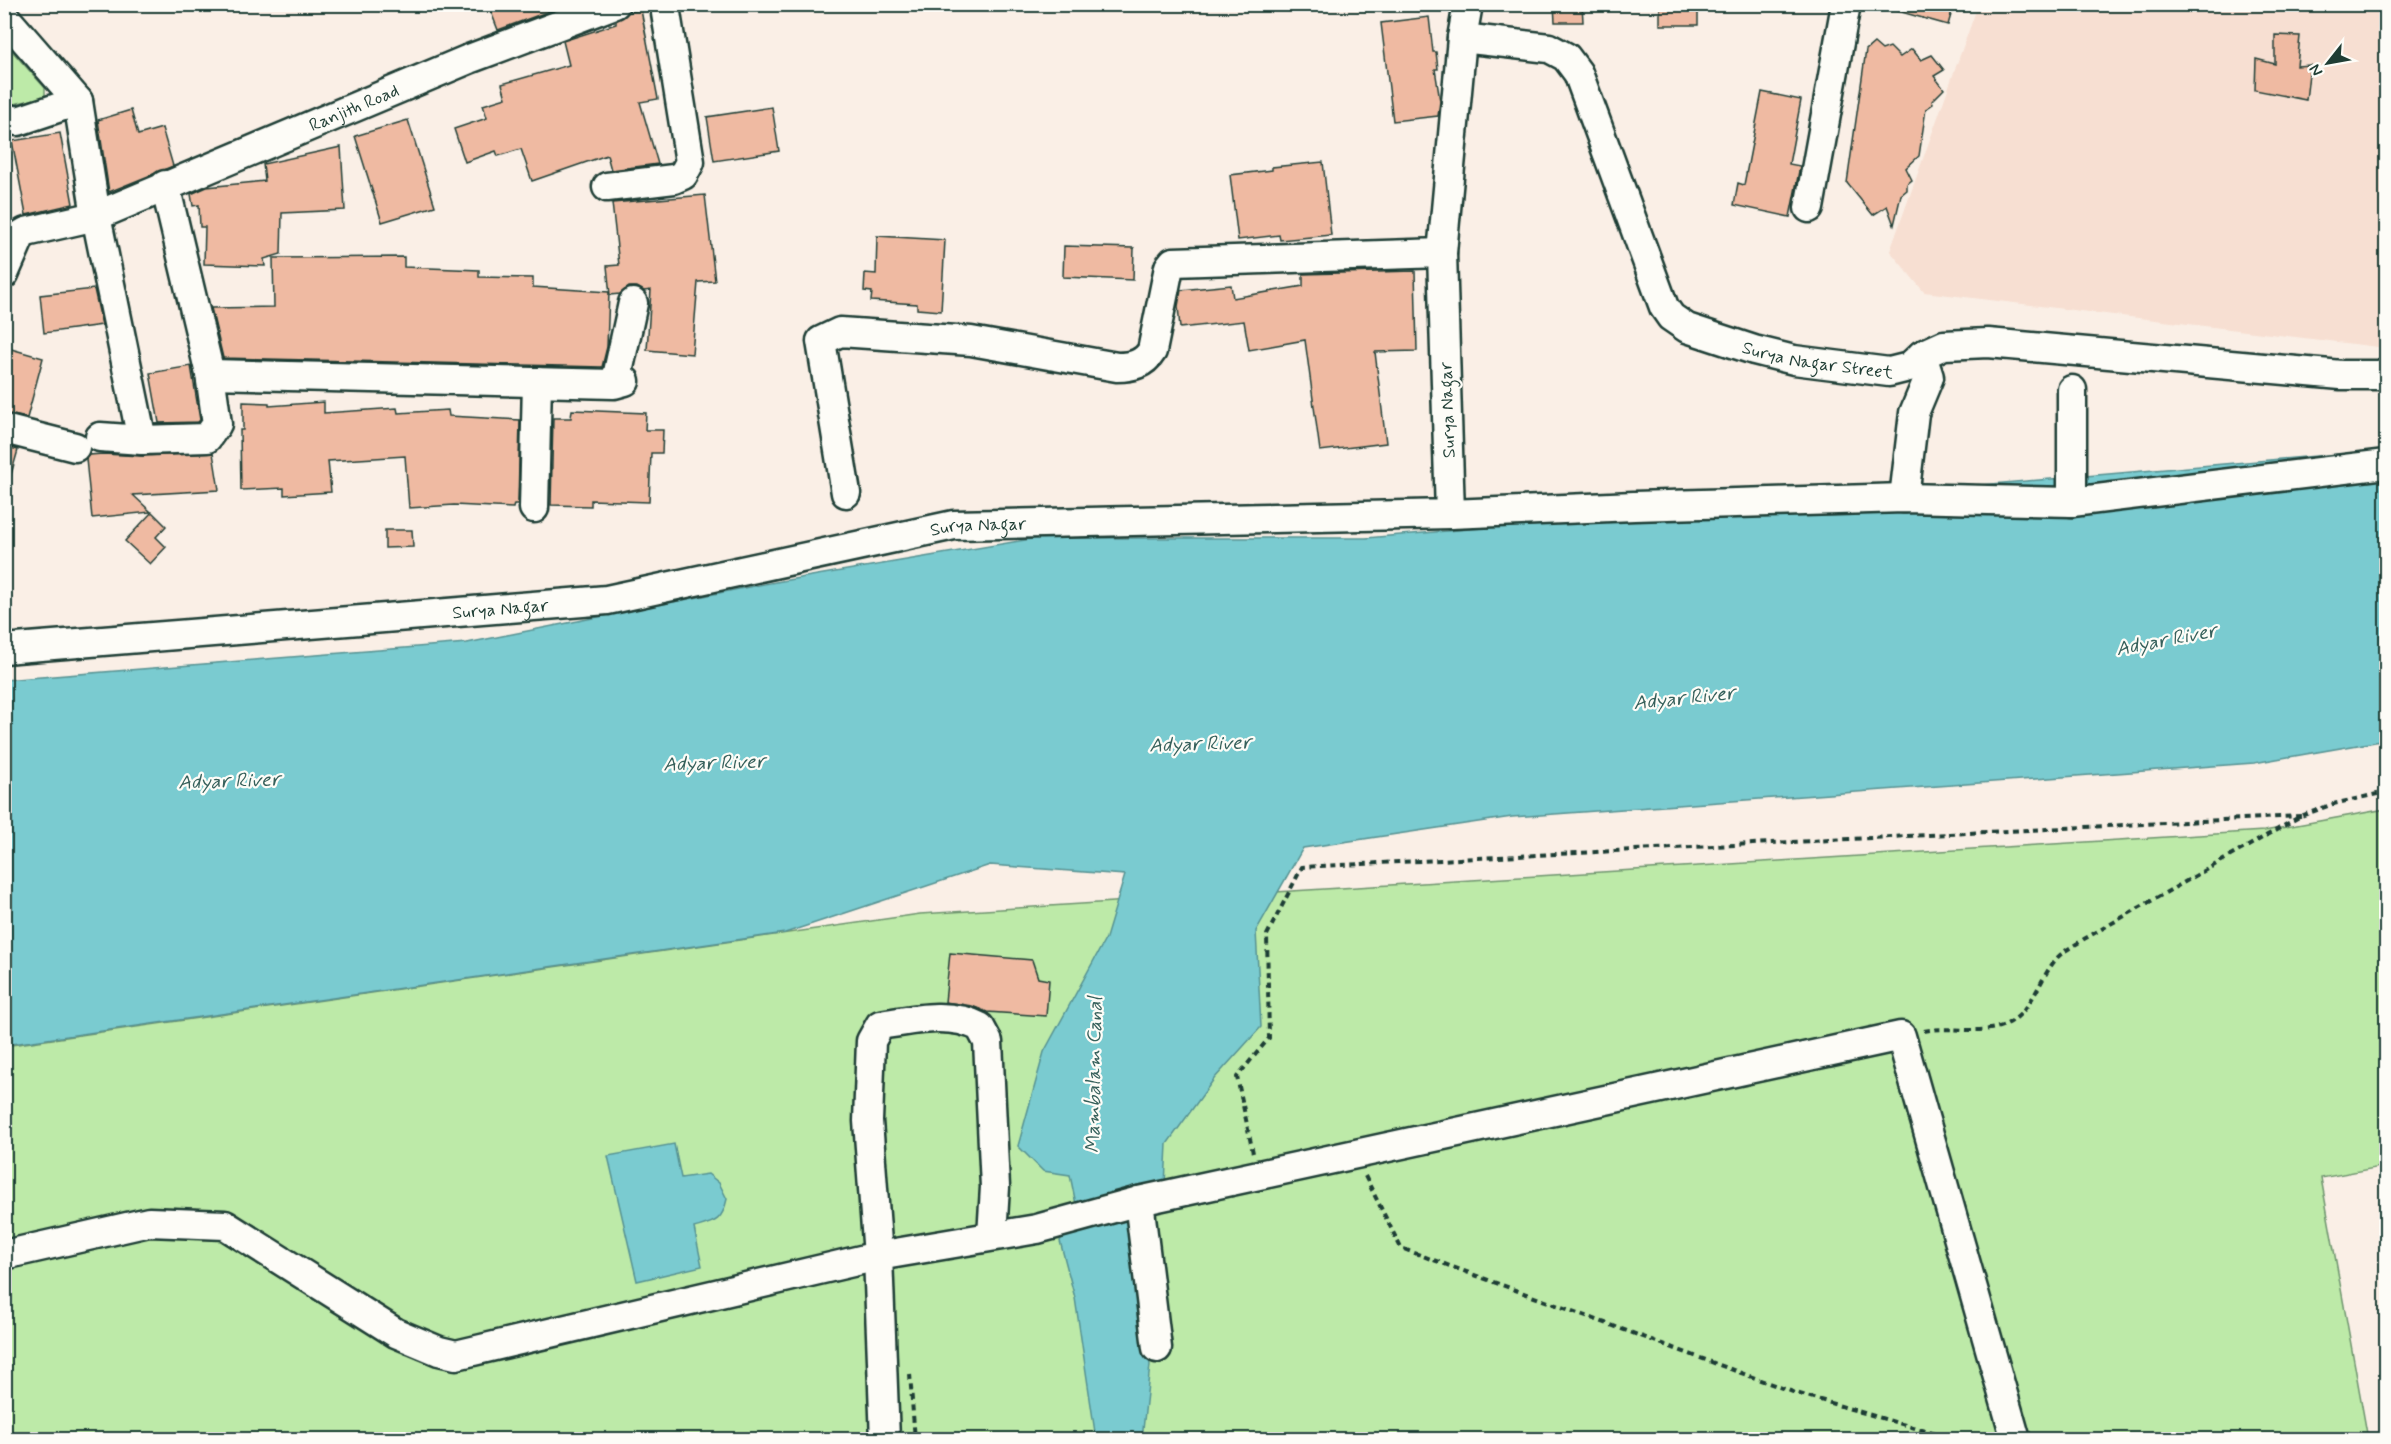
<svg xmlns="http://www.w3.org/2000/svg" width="2391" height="1444" font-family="Mynerve,sans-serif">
<rect width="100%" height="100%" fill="#faefe6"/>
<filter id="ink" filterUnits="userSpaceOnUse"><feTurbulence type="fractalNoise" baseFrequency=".0167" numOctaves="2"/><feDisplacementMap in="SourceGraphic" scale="12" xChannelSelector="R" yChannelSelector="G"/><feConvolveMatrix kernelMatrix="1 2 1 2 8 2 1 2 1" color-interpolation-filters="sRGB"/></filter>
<g filter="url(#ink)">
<!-- built -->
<polygon fill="#f7dfd2" points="1978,5 2386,5 2386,348 1924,292 1890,251"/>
<!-- green -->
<g fill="#bdeaa8" stroke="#6e946e" stroke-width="1.5">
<polygon points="4,42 45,88 45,97 5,106"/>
<polygon points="2386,809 2386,1166 2321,1178 2368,1439 899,1439 890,1219 865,1224 872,1439 5,1439 4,1046 920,914 2264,831"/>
</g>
<!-- water -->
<g fill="#7acbd0" stroke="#569292" stroke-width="1.5">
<polygon points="2386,450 2386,740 2254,763 1512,817 1303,848 1256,931 1261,1027 1214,1079 1167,1144 1165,1185 1129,1225 1150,1365 1142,1439 1096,1439 1075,1298 1060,1241 1077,1209 1070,1175 1043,1171 1018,1146 1044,1052 1106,938 1125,875 990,865 785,933 5,1045 4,680 467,643 764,584 1037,538 1366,538"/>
<path d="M 674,1144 L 681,1178 L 708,1174 L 719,1183 L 727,1199 C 722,1222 715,1222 694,1228 L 702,1266 L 637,1281 L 608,1156 Z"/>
</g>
<!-- building -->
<g fill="#efbaa2" stroke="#1f3d34" stroke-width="1.5">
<polygon points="488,4 566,4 566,5 498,30"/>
<polygon points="1554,4 1582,4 1583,22 1555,22"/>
<rect x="1660" y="4" width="38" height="21"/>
<polygon points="1895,4 1954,4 1948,25 1894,10"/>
<polygon points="641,10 658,99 640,102 658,164 611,170 607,155 532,181 521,149 498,156 496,151 465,162 454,129 487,118 483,105 506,98 502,84 569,65 563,41 616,24 616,21 629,12"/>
<polygon points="1429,17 1433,52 1436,52 1438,69 1435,69 1440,101 1438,116 1393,121 1381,23"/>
<polygon points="2275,35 2300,36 2297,66 2310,65 2306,100 2255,90 2256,59 2275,64"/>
<polygon points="1874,43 1882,50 1890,47 1900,57 1912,49 1921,60 1932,55 1944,70 1934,76 1944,89 1932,101 1933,104 1926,109 1919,156 1906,168 1912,180 1907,184 1907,190 1901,195 1894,225 1887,206 1873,215 1847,183 1866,50"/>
<polygon points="1762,92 1801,100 1789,164 1800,166 1790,217 1734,205 1738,183 1744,185"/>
<polygon points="772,107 779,151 714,161 707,117"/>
<polygon points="131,110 138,135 162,128 173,166 109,192 98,120"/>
<polygon points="408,120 435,206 382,222 355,136"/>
<polygon points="60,133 73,204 26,215 12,141"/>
<polygon points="341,147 345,210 282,213 281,254 264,259 265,266 204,264 205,227 200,227 199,205 193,206 191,194 207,187 265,181 263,164"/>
<polygon points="1323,162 1331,235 1280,240 1279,235 1238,240 1230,175 1272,170 1272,167"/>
<polygon points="705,195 715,281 698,282 692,354 647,350 651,290 644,291 637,287 629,287 620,294 610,295 607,266 619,265 612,203"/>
<polygon points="877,236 945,240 941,311 917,309 917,304 871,301 872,292 864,291 865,273 876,274"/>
<polygon points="1064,246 1134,248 1133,280 1063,277"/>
<polygon points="404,257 404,267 479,270 479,277 533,278 533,287 609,292 607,347 602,367 223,358 211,308 274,307 273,258"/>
<polygon points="1415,271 1417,351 1375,352 1386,443 1320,451 1305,340 1249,350 1244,321 1180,328 1178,306 1181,290 1231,285 1233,298 1303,286 1303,274"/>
<polygon points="94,289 102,325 44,333 40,295"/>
<polygon points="4,347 43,358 27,418 4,413"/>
<polygon points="191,366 200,420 198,422 159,423 150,373"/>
<polygon points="243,402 269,403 269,406 324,402 324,413 397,408 398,413 448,410 449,416 520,420 518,504 514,504 513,508 454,505 409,508 405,456 328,461 331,492 284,495 284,488 241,490 240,430 243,430"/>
<polygon points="572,410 646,413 645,430 663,430 662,453 651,453 649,502 591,500 591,506 551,505 553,418 571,418"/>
<polygon points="4,446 18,450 10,478 4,478"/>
<polygon points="213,453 219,490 133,495 151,512 92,518 86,459 89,455 103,454 142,456"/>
<polygon points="152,512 166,526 156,537 166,547 150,564 125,541"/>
<polygon points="385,530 412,530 413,547 385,548"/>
<polygon points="950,953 1032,960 1038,978 1049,980 1046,1016 987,1012 972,1006 945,1002"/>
</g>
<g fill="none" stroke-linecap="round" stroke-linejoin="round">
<!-- minor casing -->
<g stroke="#1f3d34" stroke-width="33">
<g id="minor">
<polyline points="4,16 78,101 96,216 142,440 207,438 217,424 210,374 165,185"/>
<path id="s1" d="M 1462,38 L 1549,48 L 1566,57 L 1578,73 L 1664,307 L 1671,317 L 1687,328 L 1754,350 L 1794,360 L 1889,372 L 1909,367 L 1922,355 L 1944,345 L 1988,343 L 2341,375 L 2386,375"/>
<polyline points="4,118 18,121 78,101"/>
<polyline points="607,187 674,179 683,175 690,162 666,13 667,4"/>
<polyline points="1809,208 1846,4"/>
<path id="s2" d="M 4,274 L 21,235 L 26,232 L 96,216 L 469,59 L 615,4"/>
<polyline points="210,374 614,384 625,381 617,377 633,303"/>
<polyline points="4,429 75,447"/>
<polyline points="100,437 142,440"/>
<path d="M 846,493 L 821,341 L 840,332 L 971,341 L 1117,367 C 1132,367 1144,364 1152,351 L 1169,267 L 1173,262 L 1442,253"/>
<polyline points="1904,498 1914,413 1929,377 1922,355"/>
<polyline points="2072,502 2072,390"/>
<polyline points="534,508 537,382"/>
<polyline points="1450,514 1634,506 1904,498 2072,502 2386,464"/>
<path id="s3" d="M 4,649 L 607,600 L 954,525 L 1450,514 L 1442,253 L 1462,38 L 1468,4"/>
<polyline points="1139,1201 1157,1348"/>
<polyline points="4,1255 149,1222 225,1225 396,1333 439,1351 456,1355 878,1256 1037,1229 1139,1201 1901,1036 2016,1440"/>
<path d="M 885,1440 L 878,1256 L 868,1121 L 871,1041 L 880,1025 C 912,1020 950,1011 980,1027 L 988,1042 L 989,1062 L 995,1187 L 992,1236"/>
</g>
</g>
<!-- path -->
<g stroke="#1f3d34" stroke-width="4" stroke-dasharray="6 4.5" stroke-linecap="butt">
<path d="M 1924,1031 C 1948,1026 1977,1034 1999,1027 C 2032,1017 2037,981 2057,958 C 2064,950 2076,945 2084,939 L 2301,816 L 2333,804 L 2386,792"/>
<polyline points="1253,1153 1237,1077 1269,1038 1267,935 1302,867 2301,816"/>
<polyline points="1365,1176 1401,1248 1793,1392 1956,1440"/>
<polyline points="910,1374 915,1440"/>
</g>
<!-- minor -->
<use href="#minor" stroke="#fdfcf7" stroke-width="28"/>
</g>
</g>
<g text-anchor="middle" stroke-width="4.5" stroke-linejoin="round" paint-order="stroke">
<!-- street labels -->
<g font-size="18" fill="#1f3d34" stroke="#fdfcf7">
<text dy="6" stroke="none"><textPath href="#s2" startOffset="400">Ranjith Road</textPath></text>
<text dy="6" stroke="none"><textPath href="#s1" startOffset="543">Surya Nagar Street</textPath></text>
<text transform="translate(1447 410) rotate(-92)" y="6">Surya Nagar</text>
<text dy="6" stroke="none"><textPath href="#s3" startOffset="984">Surya Nagar</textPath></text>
<text dy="6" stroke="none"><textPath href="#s3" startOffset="498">Surya Nagar</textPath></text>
</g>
<!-- water labels -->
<g font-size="20" font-style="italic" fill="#36605b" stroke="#fdfcf7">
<text transform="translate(2166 639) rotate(-11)" y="7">Adyar River</text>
<text transform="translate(1684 697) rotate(-6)" y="7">Adyar River</text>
<text transform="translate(1200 743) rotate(-2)" y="7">Adyar River</text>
<text transform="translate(714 762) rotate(-2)" y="7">Adyar River</text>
<text transform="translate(229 780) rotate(-2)" y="7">Adyar River</text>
<text transform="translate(1093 1075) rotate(-89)" y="7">Mambalam Canal</text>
</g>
</g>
<!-- margin -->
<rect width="2391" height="1444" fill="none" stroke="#fdfcf7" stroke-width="24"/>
<rect x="12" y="12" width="2367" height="1420" fill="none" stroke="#1f3d34" stroke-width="2" filter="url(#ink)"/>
<!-- north arrow -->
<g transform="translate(2328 63) rotate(239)" stroke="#fdfcf7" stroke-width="4.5" paint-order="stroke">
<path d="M0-4.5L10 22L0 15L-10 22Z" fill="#1f3d34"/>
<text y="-9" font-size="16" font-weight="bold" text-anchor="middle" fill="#1f3d34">N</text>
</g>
</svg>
